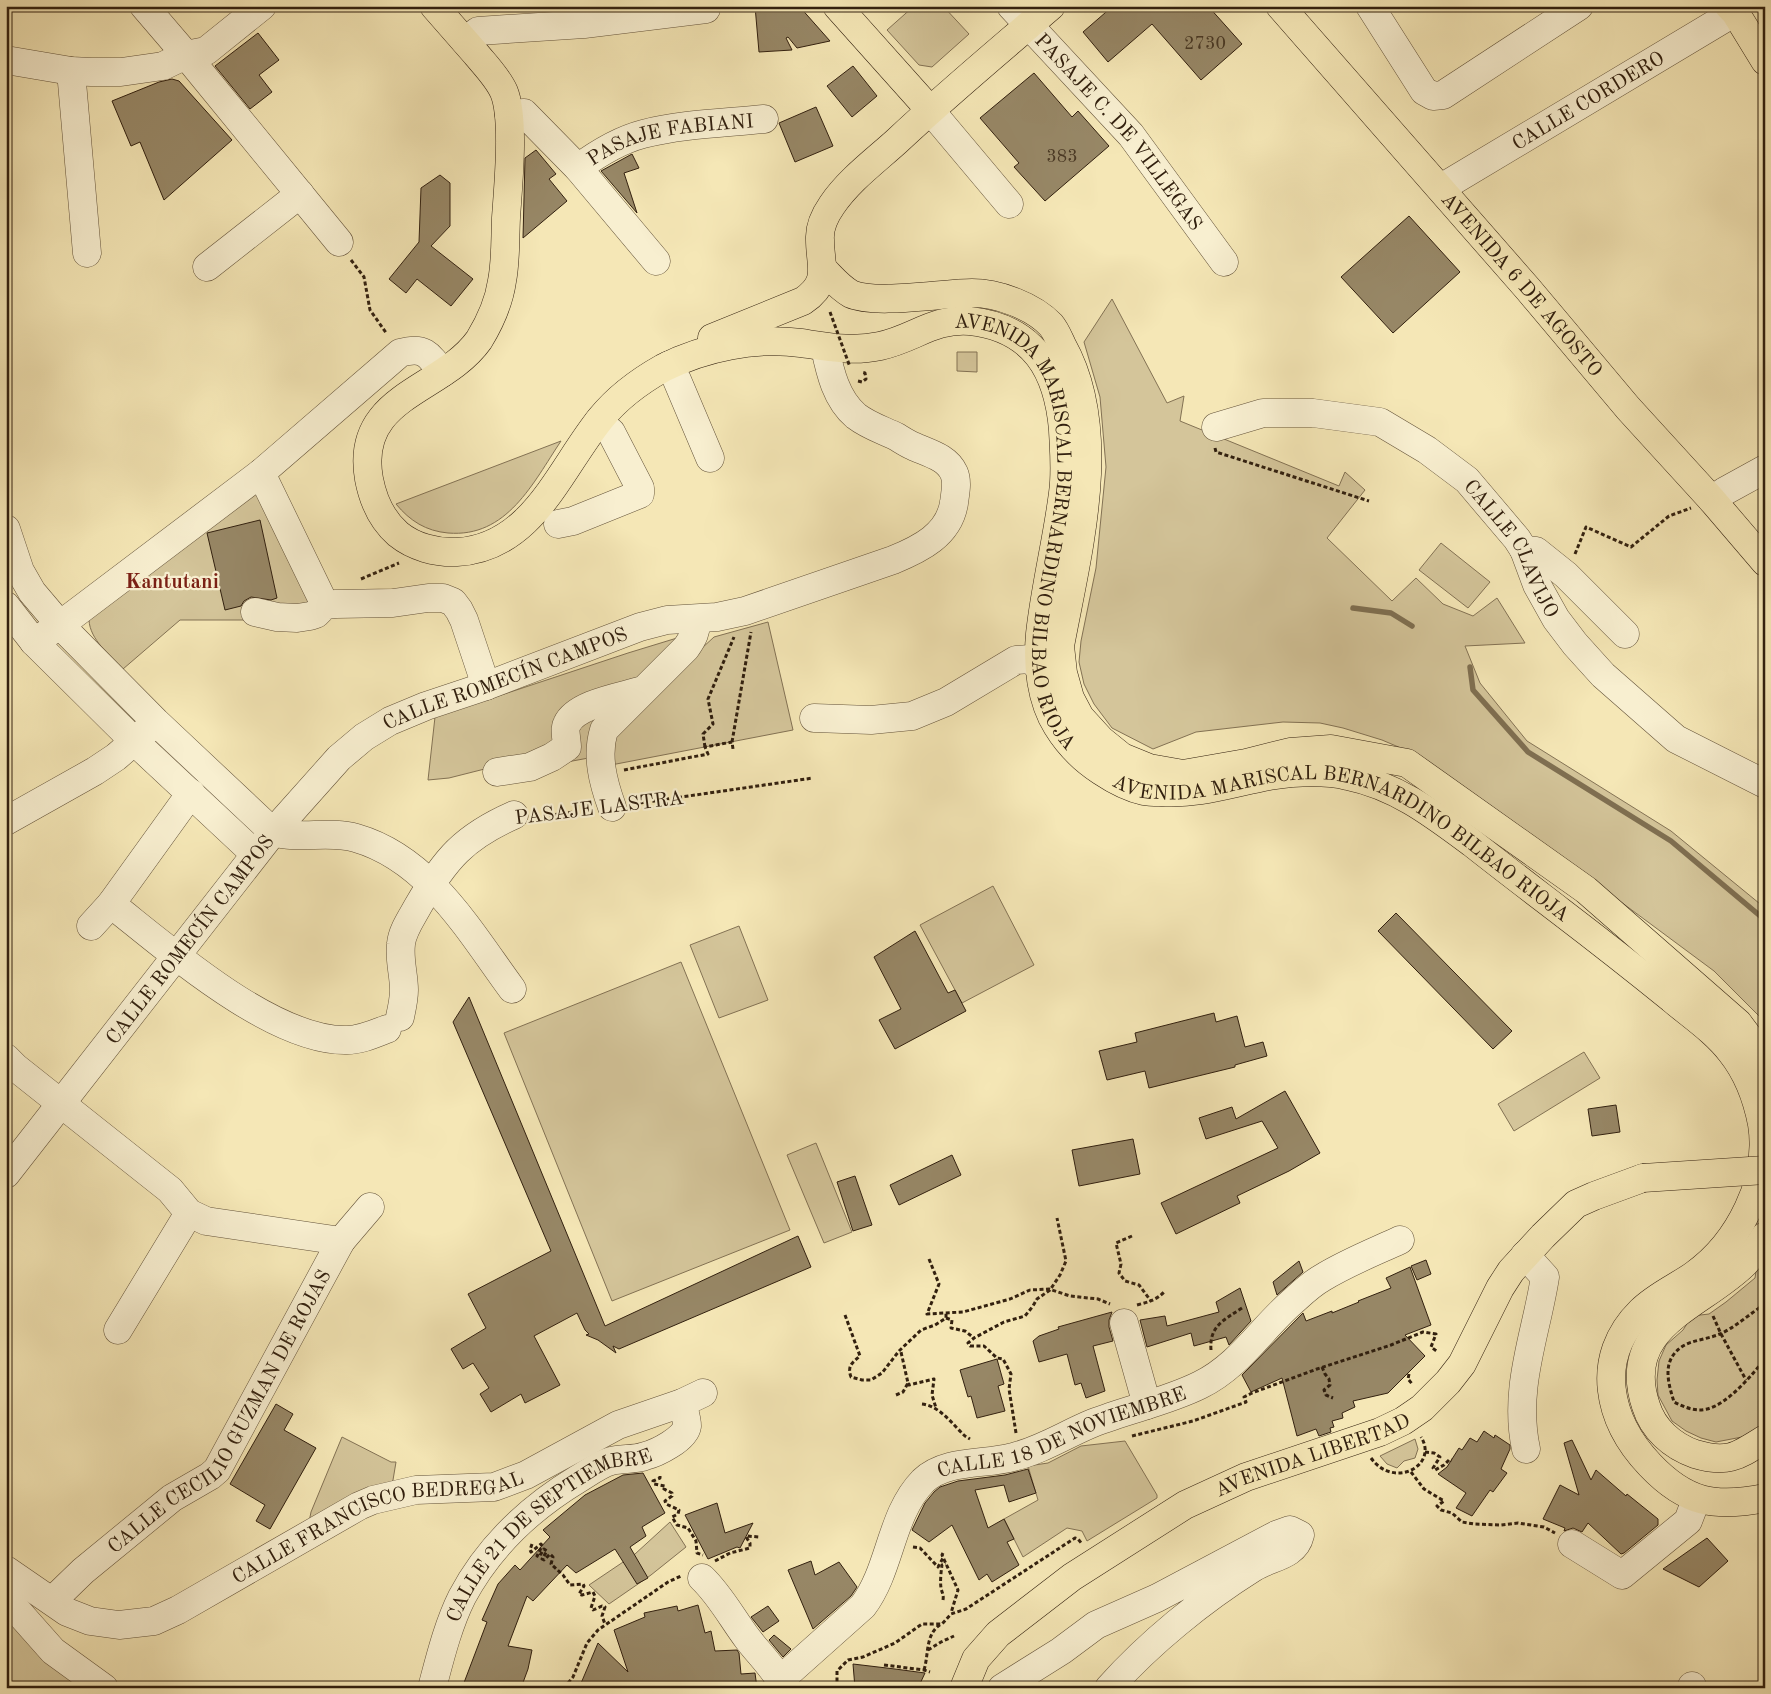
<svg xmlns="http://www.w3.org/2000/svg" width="1771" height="1694" font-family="'Old Standard TT',serif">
<rect width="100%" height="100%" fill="#f5e7b6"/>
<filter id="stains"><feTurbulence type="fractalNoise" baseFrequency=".004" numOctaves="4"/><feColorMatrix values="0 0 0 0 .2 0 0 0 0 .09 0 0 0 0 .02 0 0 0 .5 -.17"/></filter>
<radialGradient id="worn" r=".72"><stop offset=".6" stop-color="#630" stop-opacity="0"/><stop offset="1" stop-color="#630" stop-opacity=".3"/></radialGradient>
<!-- green -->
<g fill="#d4c59a" stroke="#837254">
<polygon points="914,6 943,6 969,34 932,67 919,65 887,30"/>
<polygon points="1112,299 1167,403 1184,396 1180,421 1339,486 1345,472 1365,490 1327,538 1392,601 1416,578 1443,604 1473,616 1497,598 1525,643 1465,646 1480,683 1527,741 1671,831 1765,908 1765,1023 1762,1019 1714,971 1532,836 1422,757 1382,740 1343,728 1320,723 1283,722 1196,732 1153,749 1112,728 1094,704 1084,684 1079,662 1081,641 1096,568 1106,467 1100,397 1084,342"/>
<polygon points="957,352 977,352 977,372 957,371"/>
<path d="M 561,441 C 533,483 507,538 448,533 C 426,531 410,521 396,504 Z"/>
<path d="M 258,490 L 324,618 L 261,620 L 180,620 L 123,669 C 110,655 90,640 89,620 Z"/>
<polygon points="1441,543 1490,582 1468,608 1419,570"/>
<polygon points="768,622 793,730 611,765 613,730 714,637"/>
<polygon points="677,638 634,684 559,733 540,755 449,778 428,780 435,717 628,653"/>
<polygon points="601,707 594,757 567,762 572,732"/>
<polygon points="993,886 1034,965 962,1003 920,925"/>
<polygon points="739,926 768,1000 719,1018 690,945"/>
<polygon points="681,962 790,1230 612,1301 504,1033"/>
<polygon points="1584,1052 1600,1078 1514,1131 1498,1104"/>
<polygon points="816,1143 852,1232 824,1243 787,1155"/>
<polygon points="1765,1252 1765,1421 1759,1427 1742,1437 1716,1442 1701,1438 1686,1431 1672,1421 1658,1395 1657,1380 1659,1361 1666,1345 1683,1330 1692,1316 1709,1314 1726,1302 1755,1278 1757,1265"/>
<polygon points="342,1437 391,1462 396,1462 393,1480 389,1488 308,1527 311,1512"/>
<polygon points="1415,1439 1418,1449 1415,1458 1404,1461 1397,1468 1387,1464 1380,1456"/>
<polygon points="1125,1441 1157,1495 1157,1498 1087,1541 1082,1531 1067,1528 1023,1557 1004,1519 1038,1500 1028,1466 1048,1463 1081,1446"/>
<polygon points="670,1522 686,1547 651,1575 609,1604 589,1585 635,1554"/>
<polygon points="6,1618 87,1688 6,1688"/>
</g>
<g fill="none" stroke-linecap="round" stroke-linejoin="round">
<!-- stream -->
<g stroke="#7f6f51" stroke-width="5.5">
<polyline points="1353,608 1391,613 1412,626"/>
<polyline points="1470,667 1473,690 1528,752 1671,841 1765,920"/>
</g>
</g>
<!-- building -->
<g fill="#978766" stroke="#32200f">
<polygon points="755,6 799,6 830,41 797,48 788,37 786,38 792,50 759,52"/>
<polygon points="1113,6 1208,6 1242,44 1201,80 1152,24 1108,62 1083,32"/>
<polygon points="258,33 279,60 259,75 272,92 250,109 215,66"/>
<polygon points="853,66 877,96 852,117 827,86"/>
<polygon points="1034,73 1072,117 1078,111 1109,146 1045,201 1014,167 1019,163 980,118"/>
<polygon points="172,79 179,81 232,140 164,200 140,142 131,146 112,101 159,82"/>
<polygon points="816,107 833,146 795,162 779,123"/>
<polygon points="536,150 556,174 549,179 567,201 523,238 525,158"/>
<polygon points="632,154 639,168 624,173 637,213 601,171"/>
<polygon points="440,175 450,183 450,226 431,246 473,279 451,306 417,279 406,293 389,279 419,242 421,188"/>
<polygon points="1409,216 1460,272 1393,333 1341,277"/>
<polygon points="260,520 277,598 271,600 251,597 244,601 241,606 225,610 207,533"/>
<polygon points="1396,913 1512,1031 1493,1049 1378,931"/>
<polygon points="915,931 948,993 955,990 966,1011 895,1049 879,1020 901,1009 874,957"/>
<polygon points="469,997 605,1326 798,1236 811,1267 619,1349 613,1346 616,1353 598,1340 586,1335 589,1334 585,1330 577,1313 534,1336 560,1385 525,1403 521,1394 491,1412 480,1394 489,1388 473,1363 463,1369 451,1349 486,1328 468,1294 551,1251 453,1022"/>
<polygon points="1214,1013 1216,1022 1237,1016 1245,1047 1263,1042 1267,1056 1235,1065 1235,1067 1149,1088 1145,1071 1107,1080 1099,1051 1137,1042 1135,1033"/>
<polygon points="1285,1091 1320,1153 1289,1171 1237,1196 1240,1203 1176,1234 1161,1203 1278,1148 1262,1121 1206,1139 1199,1118 1232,1107 1236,1119"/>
<polygon points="1616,1105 1620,1132 1592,1136 1588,1109"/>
<polygon points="1133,1139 1140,1174 1079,1186 1072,1150"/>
<polygon points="952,1155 961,1175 899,1205 890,1185"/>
<polygon points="855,1176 872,1225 853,1231 837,1182"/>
<polygon points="1426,1260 1431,1274 1417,1280 1411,1266"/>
<polygon points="1299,1261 1303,1272 1277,1295 1273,1282"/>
<polygon points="1410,1267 1431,1325 1405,1335 1425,1356 1388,1393 1353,1401 1355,1407 1342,1413 1343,1418 1332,1421 1334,1427 1330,1428 1331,1432 1319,1436 1316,1429 1297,1436 1282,1378 1251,1392 1242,1375 1303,1313 1306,1321 1332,1311 1332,1313 1359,1302 1358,1301 1391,1288 1386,1278"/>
<polygon points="1240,1288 1251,1321 1229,1345 1226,1337 1194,1346 1191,1333 1147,1347 1140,1320 1165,1316 1167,1326 1219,1312 1216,1302"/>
<polygon points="1112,1312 1109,1320 1109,1327 1113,1341 1093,1346 1105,1391 1086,1398 1081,1383 1075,1385 1067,1354 1039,1362 1033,1341 1039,1336 1059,1329 1058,1327"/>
<polygon points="997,1359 1004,1384 998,1386 1005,1411 977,1418 971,1396 968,1397 960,1370"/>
<polygon points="276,1404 293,1414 284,1430 316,1448 270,1529 256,1521 265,1505 230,1484"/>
<polygon points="1484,1431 1494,1438 1495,1435 1510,1445 1510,1449 1501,1469 1507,1473 1493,1492 1490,1490 1472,1516 1456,1508 1466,1493 1438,1474 1447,1467 1459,1448 1462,1450 1470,1438 1477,1442"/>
<polygon points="1572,1440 1591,1480 1596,1470 1626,1496 1627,1494 1658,1519 1658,1525 1624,1553 1621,1554 1588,1523 1582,1532 1573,1528 1564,1531 1565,1528 1543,1519 1560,1485 1579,1495 1564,1443"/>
<polygon points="1028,1469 1036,1493 1009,1502 1004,1485 975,1490 988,1528 1004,1519 1014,1539 1007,1542 1019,1565 992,1582 987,1574 979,1580 952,1525 929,1542 912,1530 925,1503 934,1492 940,1487 958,1481 1005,1475"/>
<polygon points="643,1473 665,1513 642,1527 646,1536 630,1547 648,1578 637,1584 615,1549 576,1573 567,1565 533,1601 527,1596 508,1646 532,1650 528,1669 521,1688 462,1688 487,1622 482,1620 498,1584 515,1565 520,1570 550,1537 543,1530 585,1495 623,1475"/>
<polygon points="717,1503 725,1533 753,1523 740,1548 737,1547 708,1559 685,1515"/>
<polygon points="1707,1538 1728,1561 1699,1587 1663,1569"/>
<polygon points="811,1561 815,1575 839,1562 857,1587 851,1596 813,1629 788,1570"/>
<polygon points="698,1605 705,1633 711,1631 715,1651 737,1650 739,1653 741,1674 755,1673 757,1688 579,1688 598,1643 628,1672 614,1630 645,1617 644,1613 677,1606 678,1611"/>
<polygon points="768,1606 779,1621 763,1632 751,1617"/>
<polygon points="774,1635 791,1649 783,1657 769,1640"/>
<polygon points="853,1664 895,1669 925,1673 918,1688 855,1688"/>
</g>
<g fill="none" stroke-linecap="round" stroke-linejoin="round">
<!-- minor casing -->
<g stroke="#635239" stroke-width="29">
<g id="minor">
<polyline points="144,6 186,55 339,242"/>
<path id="s1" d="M 1011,6 L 1131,135 L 1224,262"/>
<polyline points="1370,6 1424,91 1433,96 1443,95 1579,6"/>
<polyline points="465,41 478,31 584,24 706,9"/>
<polyline points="6,60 71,71 91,72 121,72 163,66 186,55 206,51 262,6"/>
<polyline points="71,71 87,253"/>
<polyline points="930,110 1009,204"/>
<polyline points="509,114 524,113 578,168 656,261"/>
<path id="s2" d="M 578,168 C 597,154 620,140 643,134 C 681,124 725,123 764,119"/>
<path id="s3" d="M 1441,188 L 1735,12"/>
<polyline points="207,267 300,194"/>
<polyline points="669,365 677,380 710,458"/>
<path id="s4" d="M 1216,427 L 1263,413 L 1313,413 L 1380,422 L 1427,450 L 1467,480 L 1517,539 L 1524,550 L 1537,585 L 1556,619 L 1575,644 L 1603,675 L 1676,739 L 1765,784"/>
<polyline points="261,473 325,605"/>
<polyline points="1712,500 1725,491 1765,469"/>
<polyline points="558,524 573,521 640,494 640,488 611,432 598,422"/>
<path d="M 6,529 L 20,571 L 32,592 L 60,625 L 156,722 L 273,832 C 300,840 329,830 356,838 C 429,859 470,932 512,989"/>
<polyline points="1524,550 1536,551 1566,575 1625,634"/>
<polyline points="6,606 34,642 134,741 255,854"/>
<polyline points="255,612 277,617 297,618 310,616 316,614 325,605 336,604 393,603 428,598 443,598 453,602 459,610 464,620 486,686"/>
<path d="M 34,642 L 60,625 L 261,473 L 400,353 C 424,346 429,354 442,373"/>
<polyline points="814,718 871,720 912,716 946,702 1016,660 1030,659 1039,667"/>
<path d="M 497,772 L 530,767 L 552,757 L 567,747 C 567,741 564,730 567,724 C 576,704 620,697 640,691"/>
<path d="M 612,807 C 603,782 596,756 604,730 L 686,648 C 693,638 697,631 696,619"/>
<polyline points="6,821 95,771 116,757 147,730"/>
<path d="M 111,904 C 167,948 273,1042 347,1040 C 361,1040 374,1034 387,1029"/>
<polyline points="91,926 111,904 191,793"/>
<path d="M 400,1017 C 402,1008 404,999 404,990 C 404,975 399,960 401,944 C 402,931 412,917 418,906 C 445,859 464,837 514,815"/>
<polyline points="6,1058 15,1067 170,1190 189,1213 206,1221 341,1241"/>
<path id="s5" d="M 6,1174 L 273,832 L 339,758 L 364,737 L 390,721 L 426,706 L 486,686 L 640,627 L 667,620 L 717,617 L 745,611 L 893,560 C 920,549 949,535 954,503 C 955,494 958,482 954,473 C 947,457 928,453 913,446 C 908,444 902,440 897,437 C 883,430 869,426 856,416 C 836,399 830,372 825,348"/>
<path d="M 1525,1255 L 1545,1277 C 1536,1335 1513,1388 1526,1449"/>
<polyline points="1124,1323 1147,1405"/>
<polyline points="118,1330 189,1213"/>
<polyline points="1572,1544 1622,1575 1688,1521 1696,1500"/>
<path id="s6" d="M 6,1570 L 67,1612 L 90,1621 L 119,1625 L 154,1621 L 178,1610 L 359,1506 L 373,1500 L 416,1490 L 494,1487 L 526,1475 L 618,1425 L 682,1403 L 703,1393"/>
<path d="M 702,1578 C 720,1595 732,1618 747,1638 C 759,1654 775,1669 785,1688"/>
<polyline points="6,1598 53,1651 104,1688"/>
<path id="s7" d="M 52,1601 L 83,1571 L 172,1498 L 210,1476 L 217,1470 L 341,1241 L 370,1207"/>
<path id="s8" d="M 780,1680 L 863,1606 C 891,1569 890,1515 923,1481 C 946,1459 985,1465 1013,1457 C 1042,1450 1066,1434 1093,1423 C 1128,1409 1166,1402 1200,1385 C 1239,1366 1261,1329 1292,1302 C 1301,1294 1311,1284 1322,1278 C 1346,1263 1374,1252 1400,1240"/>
<path id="s9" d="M 432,1688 C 440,1658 448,1625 462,1597 C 488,1548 530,1508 578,1479 C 588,1473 600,1464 611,1461 C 622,1458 635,1460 645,1456 C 657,1453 685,1439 687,1426 C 687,1418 684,1411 682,1403"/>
<path d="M 1002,1688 L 1061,1651 L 1096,1625 L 1157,1598 L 1276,1535 L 1290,1530 L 1300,1535 C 1295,1557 1269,1557 1253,1568 C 1202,1600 1149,1643 1109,1688"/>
<polyline points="1692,1688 1692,1686"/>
</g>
</g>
<!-- major casing -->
<g stroke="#32200f" stroke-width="29">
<g id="major">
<path id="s10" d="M 434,6 C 448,22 462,38 476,54 C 485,65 498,78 504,92 C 515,119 508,187 506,218 C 505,239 506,261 502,281 C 499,302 490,322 479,340 C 442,392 354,395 369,479 C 373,500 382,520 398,534 C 414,547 436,553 457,552 C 533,548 560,468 601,418 C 618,397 640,381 663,368 C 705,347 755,337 801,343 C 828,347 853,352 880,346 C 914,339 933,318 970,321 C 1034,328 1058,371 1063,430 C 1064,452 1066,472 1063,493 C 1057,541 1045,587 1040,634 C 1037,665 1041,700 1057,726 C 1068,744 1084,760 1101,771 C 1113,779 1130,788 1144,791 C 1149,792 1155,792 1160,792 C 1198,795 1232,783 1269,776 C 1295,772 1322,770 1348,776 C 1397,786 1433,814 1472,843 C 1501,866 1530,888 1560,911 C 1598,940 1635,969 1672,999 C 1692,1016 1715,1031 1731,1052 C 1747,1072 1757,1098 1762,1124 C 1771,1180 1739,1243 1694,1275 C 1677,1287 1656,1296 1641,1311 C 1593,1358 1608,1421 1650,1465 C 1686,1503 1715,1508 1765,1498"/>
<polyline points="837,6 930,110"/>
<path id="s11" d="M 1280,6 L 1528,289 L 1628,408 L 1712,500 L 1765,562"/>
<polyline points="1729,6 1735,12 1765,61"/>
<path d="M 823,269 C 832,278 840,288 851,294 C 876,305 942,293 972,293 C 998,293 1033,306 1051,325 C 1056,331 1059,339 1062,345 C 1111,432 1077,554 1060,646 L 1063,673 L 1070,698 L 1080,717 L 1101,740 L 1122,757 L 1149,768 L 1183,774 L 1246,763 L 1290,752 L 1331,749 L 1407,763 L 1586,890 L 1738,1023 L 1765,1059"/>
<path d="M 712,338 L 803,301 C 831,282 820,266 820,240 C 819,227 825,215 832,205 C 849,180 875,161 897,141 C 947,94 999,51 1051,6"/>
<path d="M 1765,1236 C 1759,1246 1752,1256 1744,1264 C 1700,1307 1619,1326 1646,1406 C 1653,1429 1672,1446 1695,1454 C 1728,1464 1738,1456 1765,1439"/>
<path id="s12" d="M 964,1688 L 976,1659 L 998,1634 L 1072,1577 L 1185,1505 L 1246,1477 L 1380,1432 L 1403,1421 L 1422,1408 L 1448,1382 L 1462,1364 L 1500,1288 L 1511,1271 L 1543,1236 L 1576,1204 L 1594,1196 L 1643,1178"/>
</g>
</g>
<!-- path -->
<g stroke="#32200f" stroke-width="3" stroke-dasharray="4 2.5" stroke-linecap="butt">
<polyline points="351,260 364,277 370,310 387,334"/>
<polyline points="858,381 862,382 866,379 865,373 861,372"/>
<polyline points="1215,448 1216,452 1369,501"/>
<polyline points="1575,554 1586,527 1631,547 1669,516 1691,508"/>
<polyline points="361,579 399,563"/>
<polyline points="732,742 751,632"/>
<polyline points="705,747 703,734 713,724 708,699 734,637"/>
<polyline points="624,770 708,754 705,747 732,742 733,749"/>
<polyline points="633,804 813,778"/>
<polyline points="536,817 590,810"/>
<polyline points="1132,1236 1116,1243 1121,1264 1119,1273 1125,1281 1139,1285 1151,1301"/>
<polyline points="929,1259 939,1284 927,1314 963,1312 1010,1299 1030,1290 1049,1289 1070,1296 1098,1299 1110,1304"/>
<path d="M 1765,1304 C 1751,1313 1734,1328 1720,1334 C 1708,1339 1693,1340 1683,1346 C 1661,1360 1668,1382 1674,1402 C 1684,1407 1695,1412 1707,1409 C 1728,1404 1752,1375 1765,1359"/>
<path d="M 1137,1305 C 1148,1302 1157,1300 1165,1291"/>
<path d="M 845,1315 L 860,1356 C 852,1363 847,1366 851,1377 L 862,1380 L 871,1380 L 882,1373 L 899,1351 L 921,1330 L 935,1325 L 946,1318 L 946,1313"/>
<polyline points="1713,1316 1721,1334 1746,1380"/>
<polyline points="946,1318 952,1320 951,1328 965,1331 974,1338"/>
<path d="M 1211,1350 C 1209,1326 1224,1320 1242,1308"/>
<polyline points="1322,1367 1325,1374 1329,1379 1330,1385 1324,1390 1326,1395 1333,1398"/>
<polyline points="1409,1374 1408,1379 1413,1385"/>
<polyline points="908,1383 909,1385 934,1379 932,1395 936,1408"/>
<polyline points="896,1395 903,1392 908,1383 901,1352 899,1351"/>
<path d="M 922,1404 C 940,1406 952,1424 965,1436 L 970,1439"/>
<polyline points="1016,1433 1009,1389 1011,1374 1003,1359 997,1358 984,1346 970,1346 968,1343 974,1338 1004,1322 1025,1316 1033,1306 1037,1299 1050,1290 1060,1275 1066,1261 1057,1218"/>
<polyline points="1132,1436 1193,1421 1246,1402 1244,1397 1252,1393 1317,1369 1391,1345 1423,1332 1436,1334 1431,1347 1438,1352"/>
<polyline points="1425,1452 1434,1453 1440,1457 1433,1468 1435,1470 1444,1465 1449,1460 1452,1460"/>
<path d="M 1371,1458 C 1394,1490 1439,1465 1421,1437"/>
<polyline points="1411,1472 1424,1489 1444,1501 1437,1506 1441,1510 1452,1513 1462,1522 1474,1524 1501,1525 1518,1523 1544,1527 1555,1533"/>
<polyline points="660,1476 660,1478 653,1481 654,1484 665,1486 664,1489 672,1493 672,1496 665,1501 666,1504 679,1510 678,1514 672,1517 677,1525 688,1528 696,1541 697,1553 703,1555"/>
<polyline points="532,1544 530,1550 531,1552 541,1544 542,1546 537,1556 539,1557 544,1549 547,1551 542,1559 544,1560 550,1554 553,1557 551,1564 563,1575 570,1585 583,1584 584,1586 579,1594 582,1595 593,1592 595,1596 591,1608 593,1610 602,1606 605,1607 602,1616 605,1624"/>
<polyline points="913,1547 920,1548 938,1567 943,1558"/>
<polyline points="943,1553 942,1555 958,1590 951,1613"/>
<polyline points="715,1561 730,1553 750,1548 750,1543 746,1537 747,1536 759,1537"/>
<path d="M 943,1600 C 944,1595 942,1593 941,1588 C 940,1581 941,1572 942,1565 L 946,1564"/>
<polyline points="928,1650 941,1642 954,1636"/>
<polyline points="884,1665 924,1670 930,1672"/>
<path d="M 924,1670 C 929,1654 925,1634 941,1624"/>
<polyline points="564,1688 573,1677 587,1643 598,1630 668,1582 681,1576"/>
<polyline points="837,1688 837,1671 848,1660 863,1657 895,1643 922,1624 942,1624 951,1614 966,1609 1075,1538 1078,1539 1082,1544"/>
</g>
<!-- minor -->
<use href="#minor" stroke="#f8efd0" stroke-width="28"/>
<!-- major -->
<use href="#major" stroke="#f5e7b6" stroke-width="28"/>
<!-- major-bridge casing -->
<g stroke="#32200f" stroke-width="29" stroke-linecap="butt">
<polyline id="major-bridge" points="1643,1178 1765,1170"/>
</g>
<!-- path-bridge -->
<polyline stroke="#32200f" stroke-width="3" stroke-dasharray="4 2.5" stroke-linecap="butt" points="830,312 850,367"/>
<!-- major-bridge -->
<use href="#major-bridge" stroke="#f5e7b6" stroke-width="28"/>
</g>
<g text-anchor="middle" stroke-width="4.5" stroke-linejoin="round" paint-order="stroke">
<!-- number labels -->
<g font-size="18" fill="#4b3a25">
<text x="1205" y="49">2730</text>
<text x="1062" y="162">383</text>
</g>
<!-- street labels -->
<g font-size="20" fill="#32200f" stroke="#f8efd0">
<text dy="7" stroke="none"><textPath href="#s3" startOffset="171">CALLE CORDERO</textPath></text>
<text dy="7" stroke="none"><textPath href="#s1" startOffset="166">PASAJE C. DE VILLEGAS</textPath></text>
<text dy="7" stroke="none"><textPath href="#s2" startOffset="99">PASAJE FABIANI</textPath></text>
<text dy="7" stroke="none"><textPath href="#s11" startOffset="369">AVENIDA 6 DE AGOSTO</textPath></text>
<text dy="7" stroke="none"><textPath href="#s10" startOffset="1516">AVENIDA MARISCAL BERNARDINO BILBAO RIOJA</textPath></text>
<text dy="7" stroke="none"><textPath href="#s4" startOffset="354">CALLE CLAVIJO</textPath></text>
<text dy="7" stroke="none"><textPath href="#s5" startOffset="719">CALLE ROMECÍN CAMPOS</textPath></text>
<text transform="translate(599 807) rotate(-7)" y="7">PASAJE LASTRA</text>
<text dy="7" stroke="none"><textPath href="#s10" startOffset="2070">AVENIDA MARISCAL BERNARDINO BILBAO RIOJA</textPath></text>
<text dy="7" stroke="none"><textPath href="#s5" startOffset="298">CALLE ROMECÍN CAMPOS</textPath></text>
<text dy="7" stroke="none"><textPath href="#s7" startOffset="258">CALLE CECILIO GUZMAN DE ROJAS</textPath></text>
<text dy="7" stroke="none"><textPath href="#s8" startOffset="399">CALLE 18 DE NOVIEMBRE</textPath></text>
<text dy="7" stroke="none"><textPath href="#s12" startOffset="429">AVENIDA LIBERTAD</textPath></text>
<text dy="7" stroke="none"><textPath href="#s6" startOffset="410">CALLE FRANCISCO BEDREGAL</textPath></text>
<text dy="7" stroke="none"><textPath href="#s9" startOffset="206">CALLE 21 DE SEPTIEMBRE</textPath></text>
</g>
<!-- neighbourhood labels -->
<g font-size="21" font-weight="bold" fill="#7a1f14" stroke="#f8efd0">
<text x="172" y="588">Kantutani</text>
</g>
</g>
<!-- margin -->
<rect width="1771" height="1694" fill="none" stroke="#f5e7b6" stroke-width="25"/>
<rect x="8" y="8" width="1756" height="1679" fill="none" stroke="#32200f" stroke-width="2.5"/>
<rect x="12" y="12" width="1746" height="1669" fill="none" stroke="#32200f"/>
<rect width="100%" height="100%" filter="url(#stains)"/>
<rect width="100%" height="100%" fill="url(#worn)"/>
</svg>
